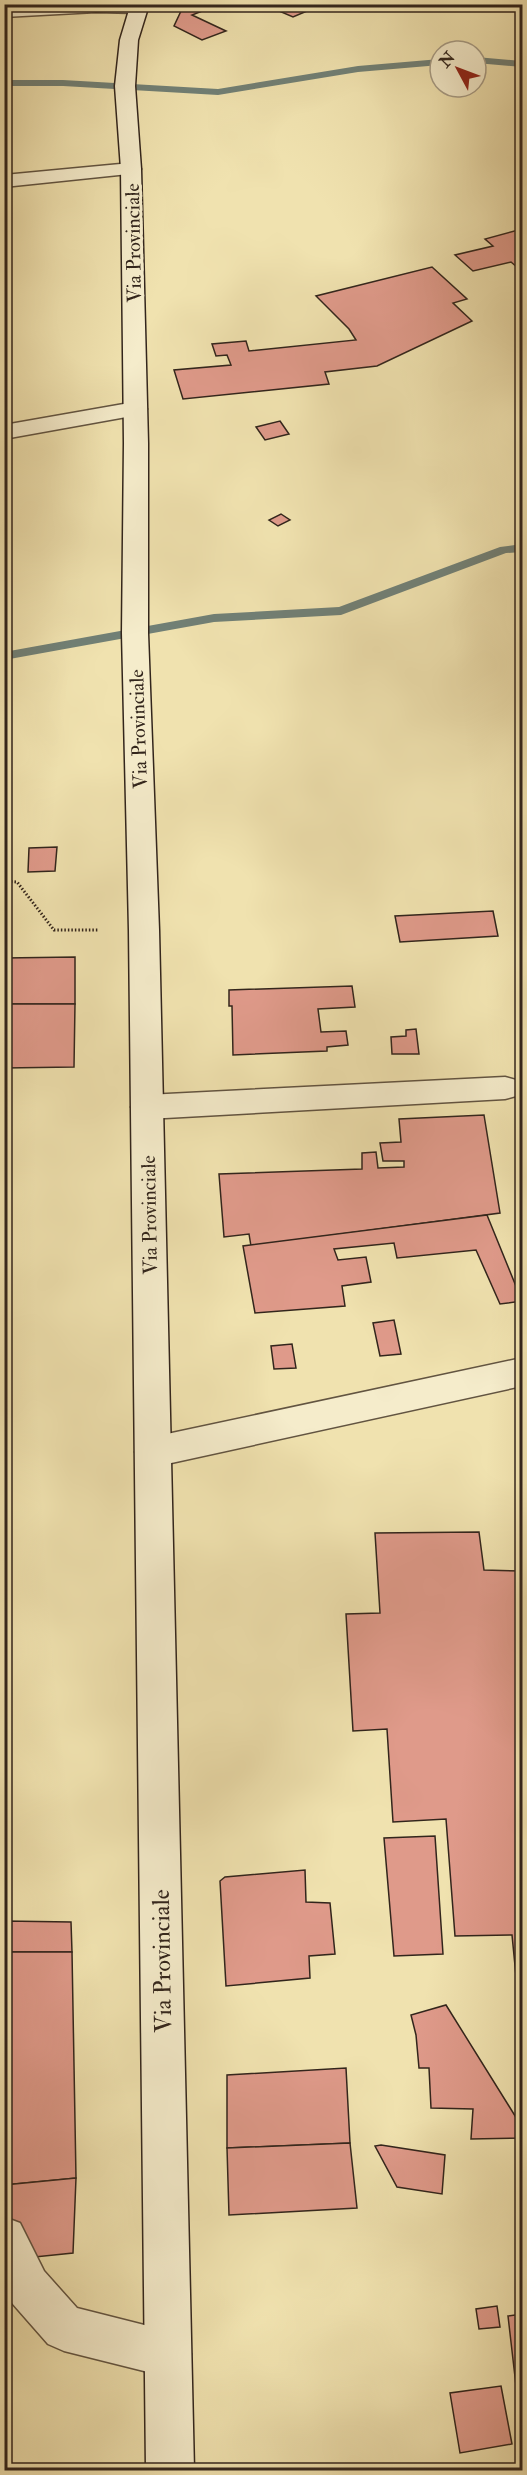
<svg xmlns="http://www.w3.org/2000/svg" width="527" height="2475" font-family="'IM FELL Double Pica',serif">
<rect width="100%" height="100%" fill="#f0e2af"/>
<filter id="stains"><feTurbulence type="fractalNoise" baseFrequency=".00333" numOctaves="4"/><feColorMatrix values="0 0 0 0 .2 0 0 0 0 .09 0 0 0 0 .02 0 0 0 .5 -.17"/></filter>
<radialGradient id="worn" r=".72"><stop offset=".6" stop-color="#630" stop-opacity="0"/><stop offset="1" stop-color="#630" stop-opacity=".3"/></radialGradient>
<g fill="none" stroke-linecap="round" stroke-linejoin="round">
<!-- stream -->
<g fill="#718076" fill-rule="evenodd">
<polygon points="476,57 522,61 522,67 476,63"/>
<polygon points="440,59 440,65 358,72 218,95 63,86 4,86 4,80 63,80 218,89 358,66"/>
<polygon points="522,544 522,552 506,553 341,615 214,622 4,660 4,652 214,614 339,607 500,547"/>
</g>
</g>
<!-- building -->
<g fill="#df9a8a" stroke="#32251c" stroke-width="1.5">
<polygon points="180,4 212,4 208,6 210,8 192,15 226,31 202,40 174,26 181,11 177,10"/>
<polygon points="281,4 312,4 301,9 307,11 293,17 272,8"/>
<polygon points="522,229 522,267 518,268 511,262 473,271 455,255 493,246 485,239"/>
<polygon points="432,267 467,299 453,303 472,321 377,366 325,372 329,384 183,399 174,370 231,365 227,355 216,356 212,344 246,341 249,351 356,340 349,329 316,296"/>
<polygon points="280,421 289,434 265,440 256,427"/>
<polygon points="281,514 290,520 278,526 269,520"/>
<polygon points="57,847 55,871 28,872 29,848"/>
<polygon points="493,911 498,936 400,942 395,916"/>
<polygon points="75,957 75,1004 4,1004 4,958"/>
<polygon points="352,986 355,1007 318,1009 321,1032 346,1031 348,1045 327,1047 327,1051 233,1055 232,1006 229,1006 229,990"/>
<polygon points="4,1004 75,1004 74,1067 4,1068"/>
<polygon points="416,1029 419,1054 392,1054 391,1037 406,1036 406,1030"/>
<polygon points="484,1115 500,1213 251,1246 249,1234 224,1237 219,1174 362,1169 362,1153 376,1152 378,1168 404,1167 404,1161 383,1161 380,1143 401,1142 399,1119"/>
<polygon points="487,1215 522,1301 500,1304 476,1250 397,1258 394,1243 334,1249 338,1260 366,1257 371,1282 342,1286 345,1306 255,1313 243,1246"/>
<polygon points="394,1320 401,1354 380,1356 373,1323"/>
<polygon points="292,1344 296,1368 274,1369 271,1346"/>
<polygon points="479,1532 484,1570 522,1571 522,1976 516,1976 512,1935 455,1936 446,1819 393,1822 387,1729 353,1731 346,1614 380,1613 375,1533"/>
<polygon points="435,1836 443,1954 394,1956 384,1838"/>
<polygon points="305,1870 306,1902 330,1903 335,1954 309,1956 310,1978 226,1986 220,1881 225,1877"/>
<polygon points="4,1921 71,1922 72,1952 4,1952"/>
<polygon points="4,1952 72,1952 76,2178 4,2185"/>
<polygon points="446,2005 522,2127 522,2138 471,2139 473,2109 431,2108 429,2068 419,2068 416,2035 411,2015"/>
<polygon points="346,2068 350,2143 227,2148 227,2075"/>
<polygon points="350,2143 357,2208 229,2215 227,2148"/>
<polygon points="381,2145 445,2155 442,2194 397,2187 375,2146"/>
<polygon points="76,2178 73,2253 25,2258 4,2204 4,2185"/>
<polygon points="497,2306 500,2327 479,2329 476,2309"/>
<polygon points="522,2314 522,2438 508,2316"/>
<polygon points="501,2386 512,2444 460,2453 450,2393"/>
</g>
<g fill="none" stroke-linecap="round" stroke-linejoin="round">
<!-- minor casing -->
<g stroke="#625441" stroke-width="3">
<g id="minor">
<polygon points="41,4 146,4 148,8 145,12 139,13 96,12 4,17 4,6"/>
<polygon points="131,163 138,165 141,169 138,173 4,187 4,175"/>
<polygon points="135,402 143,404 147,409 143,414 4,439 4,425"/>
<polygon points="505,1077 516,1080 521,1088 516,1096 505,1099 147,1119 136,1115 131,1107 136,1099 147,1095"/>
<polygon points="522,1358 522,1386 153,1467 140,1463 135,1452 140,1441 153,1437"/>
<polygon points="4,2217 20,2223 44,2271 77,2308 168,2331 184,2338 191,2354 184,2370 168,2377 64,2351 48,2344 12,2303 4,2288"/>
</g>
</g>
<!-- secondary casing -->
<g stroke="#32251c" stroke-width="3">
<polygon id="secondary" points="133,4 152,4 147,11 138,40 135,86 141,169 148,443 148,633 159,930 194,2470 146,2470 129,930 122,633 124,443 121,169 115,86 120,40 129,10"/>
</g>
<!-- path -->
<polyline stroke="#32251c" stroke-width="3" stroke-dasharray="1.5 2" stroke-linecap="butt" points="4,881 17,882 54,930 98,930"/>
<!-- minor -->
<use href="#minor" fill="#f5eccb" fill-rule="evenodd"/>
<!-- secondary -->
<use href="#secondary" fill="#f5eccb" fill-rule="evenodd"/>
</g>
<g text-anchor="middle" stroke-width="6" stroke-linejoin="round" paint-order="stroke">
<!-- street labels -->
<g font-size="20" fill="#32251c" stroke="#f5eccb">
<text transform="translate(133 243) rotate(-91)" y="7">Via Provinciale</text>
<text transform="translate(138 729) rotate(-92)" y="7">Via Provinciale</text>
<text transform="translate(149 1215) rotate(-91)" y="7">Via Provinciale</text>
</g>
<!-- near-street labels -->
<g font-size="24" fill="#32251c" stroke="#f5eccb">
<text transform="translate(162 1961) rotate(-91)" y="8">Via Provinciale</text>
</g>
</g>
<!-- margin -->
<rect width="527" height="2475" fill="none" stroke="#f0e2af" stroke-width="24"/>
<rect x="6" y="6" width="515" height="2463" fill="none" stroke="#32251c" stroke-width="3"/>
<rect x="12" y="12" width="503" height="2451" fill="none" stroke="#32251c" stroke-width="1.5"/>
<!-- north arrow -->
<g transform="translate(458 69) rotate(311)"><circle r="28" fill="#f5eccb" stroke="#a79c85" stroke-width="1.5"/>
<path d="M0-4.5L10 22L0 15L-10 22Z" fill="#8f2418"/>
<text y="-9" font-size="16" font-weight="bold" text-anchor="middle" fill="#32251c">N</text>
</g>
<rect width="100%" height="100%" filter="url(#stains)"/>
<rect width="100%" height="100%" fill="url(#worn)"/>
</svg>
